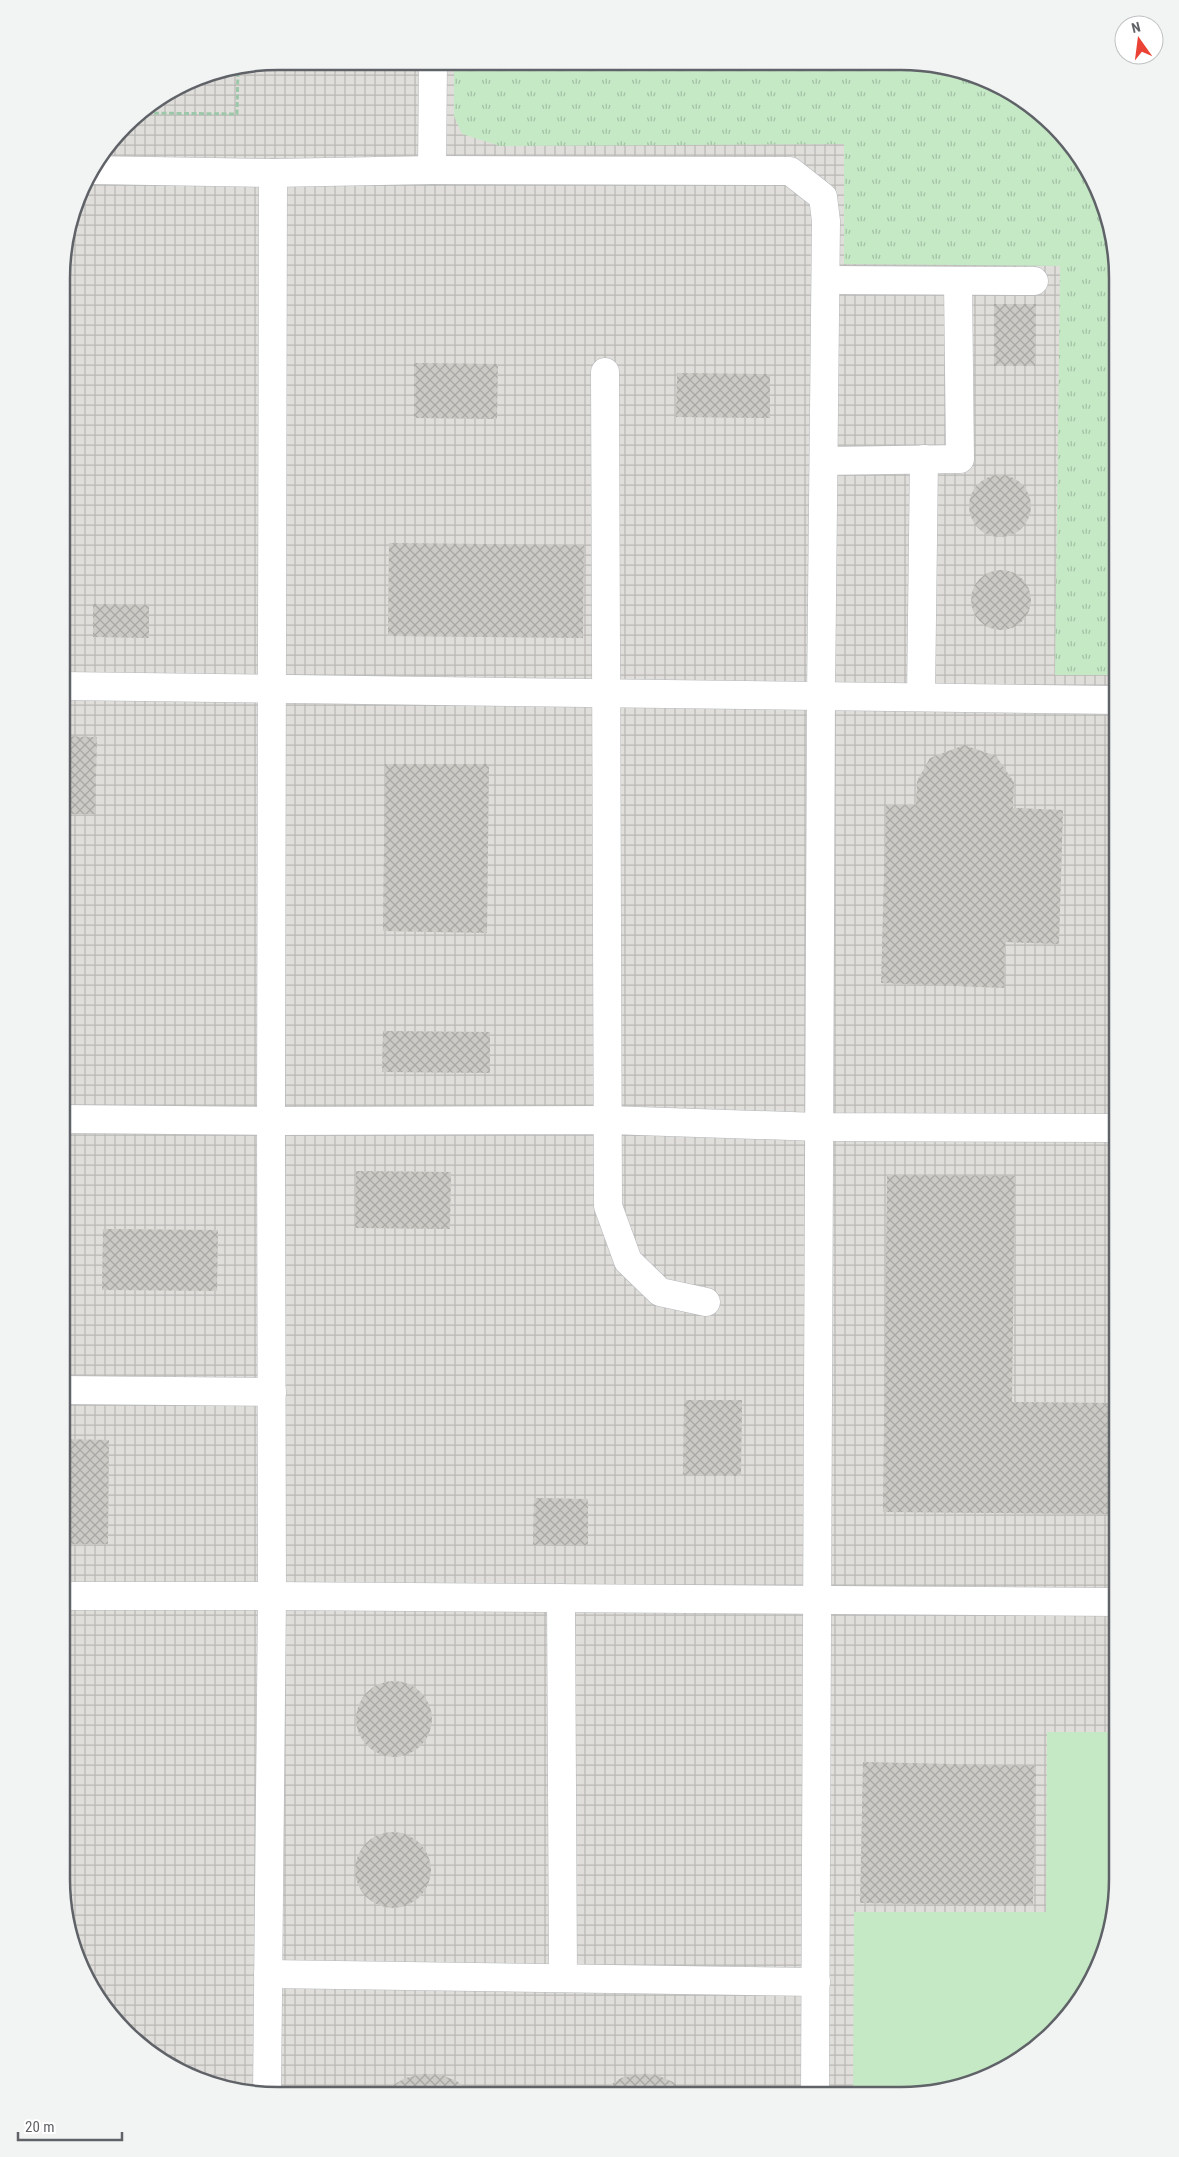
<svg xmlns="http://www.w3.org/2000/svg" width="1179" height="2157" font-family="'Roboto Condensed',sans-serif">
<defs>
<pattern id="industrial-grid" width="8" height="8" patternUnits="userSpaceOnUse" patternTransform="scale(1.25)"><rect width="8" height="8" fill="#e0deda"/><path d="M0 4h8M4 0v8" fill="none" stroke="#b9b8b5"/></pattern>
<pattern id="park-tufts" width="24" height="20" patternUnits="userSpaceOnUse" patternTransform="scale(1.25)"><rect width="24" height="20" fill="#c5e8c5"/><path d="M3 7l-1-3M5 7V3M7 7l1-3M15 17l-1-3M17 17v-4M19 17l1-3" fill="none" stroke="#a3c0a4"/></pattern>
<pattern id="building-cross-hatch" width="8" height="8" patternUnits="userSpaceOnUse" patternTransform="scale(1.25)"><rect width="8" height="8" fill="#cccac5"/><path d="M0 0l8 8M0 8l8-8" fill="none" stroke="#a9a8a4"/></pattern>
</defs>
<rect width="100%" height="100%" fill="#f1efe8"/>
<!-- industrial -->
<polygon fill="url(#industrial-grid)" points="278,61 943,65 997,83 1044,115 1081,157 1106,208 1118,278 1117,1894 1106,1949 1073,2011 1033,2051 971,2084 901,2096 249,2094 195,2079 146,2051 106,2011 73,1949 61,1879 63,250 84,182 135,115 195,78"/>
<!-- grass -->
<polygon fill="#c5e8c5" points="1047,1732 1117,1732 1117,1894 1106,1949 1073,2011 1033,2051 971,2084 901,2096 853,2096 854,1912 1046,1912"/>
<!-- park -->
<polygon fill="url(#park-tufts)" points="454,62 943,65 997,83 1044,115 1081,157 1106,208 1118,278 1118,675 1055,675 1060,266 844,264 844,144 500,146 462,134 454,116"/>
<!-- building -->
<g fill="url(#building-cross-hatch)">
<polygon points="994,304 1036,304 1035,366 994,366"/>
<polygon points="414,363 498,364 497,419 414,418"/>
<polygon points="677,373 770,374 770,418 676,417"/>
<circle cx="1000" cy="506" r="31"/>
<polygon points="389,543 584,545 583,638 388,636"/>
<circle cx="1001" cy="600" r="30"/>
<polygon points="93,604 149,605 149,638 93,637"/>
<polygon points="63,736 97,737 95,814 62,814"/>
<polygon points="964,745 996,756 1014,782 1013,808 1063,810 1059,944 1005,942 1004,988 881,983 886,805 916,805 917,781 930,758"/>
<polygon points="385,764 489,764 487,933 383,931"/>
<polygon points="383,1031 490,1032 490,1073 382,1072"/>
<polygon points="356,1171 451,1172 450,1229 355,1228"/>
<polygon points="887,1175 1015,1176 1012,1402 1117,1403 1117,1514 883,1512"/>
<polygon points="103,1229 218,1230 217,1291 102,1290"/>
<polygon points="684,1400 742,1400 741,1476 683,1475"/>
<polygon points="62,1439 109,1440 108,1544 62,1544"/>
<polygon points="534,1498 588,1499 588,1545 533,1545"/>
<circle cx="394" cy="1719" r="38"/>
<polygon points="863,1762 1036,1766 1033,1906 860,1903"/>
<circle cx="393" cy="1870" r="38"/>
<polygon points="423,2074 441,2075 457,2081 472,2095 384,2094 390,2087 405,2078"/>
<polygon points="639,2074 657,2075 673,2082 688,2095 600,2095 606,2088 621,2078"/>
</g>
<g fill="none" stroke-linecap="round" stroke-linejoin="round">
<!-- minor casing -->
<g stroke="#b5b8bc" stroke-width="29">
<g id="minor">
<polyline points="92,170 273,173 432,170 790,171 823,197 826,221 821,695 815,2096"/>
<polyline points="432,170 433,62"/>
<polyline points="826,280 1034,281"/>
<polyline points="605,372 608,1206 628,1261 660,1292 706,1302"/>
<polyline points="824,461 960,459 958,281"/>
<polyline points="63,686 1118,700"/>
<polyline points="921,697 924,459"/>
<polyline points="62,1119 271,1121 609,1120 819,1127 1117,1128"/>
<polyline points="62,1390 272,1392"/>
<polyline points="62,1596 272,1596 1117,1602"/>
<polyline points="561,1598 563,1978"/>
<polyline points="268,1974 816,1982"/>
<polyline points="267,2094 272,1596 271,1121 273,173"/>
</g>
</g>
<!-- path -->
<polyline stroke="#9cc7a9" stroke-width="3" stroke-dasharray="5 2.5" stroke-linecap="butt" points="139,113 237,114 238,69"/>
<!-- minor -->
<use href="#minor" stroke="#fff" stroke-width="28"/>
</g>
<!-- crop -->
<path d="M0 0H1179V2157H0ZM278 70H901A208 208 0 0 1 1109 278V1879A208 208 0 0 1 901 2087H278A208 208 0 0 1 70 1879V278A208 208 0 0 1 278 70Z" fill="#f2f3f3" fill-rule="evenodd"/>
<path fill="none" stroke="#5f6368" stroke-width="2.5" d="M278 70H901A208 208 0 0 1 1109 278V1879A208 208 0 0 1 901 2087H278A208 208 0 0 1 70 1879V278A208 208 0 0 1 278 70Z"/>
<!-- north arrow -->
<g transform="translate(1139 40) rotate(346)"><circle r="24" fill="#ffffff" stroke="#bfc1c3"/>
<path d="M0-4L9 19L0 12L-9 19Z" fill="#ea4335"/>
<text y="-8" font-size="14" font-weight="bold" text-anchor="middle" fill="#5f6368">N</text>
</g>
<!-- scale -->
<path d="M18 2132v8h104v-8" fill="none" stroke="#5f6368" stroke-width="2.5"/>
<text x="25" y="2132" font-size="15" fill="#5f6368" stroke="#ffffff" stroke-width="4" paint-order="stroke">20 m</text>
</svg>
